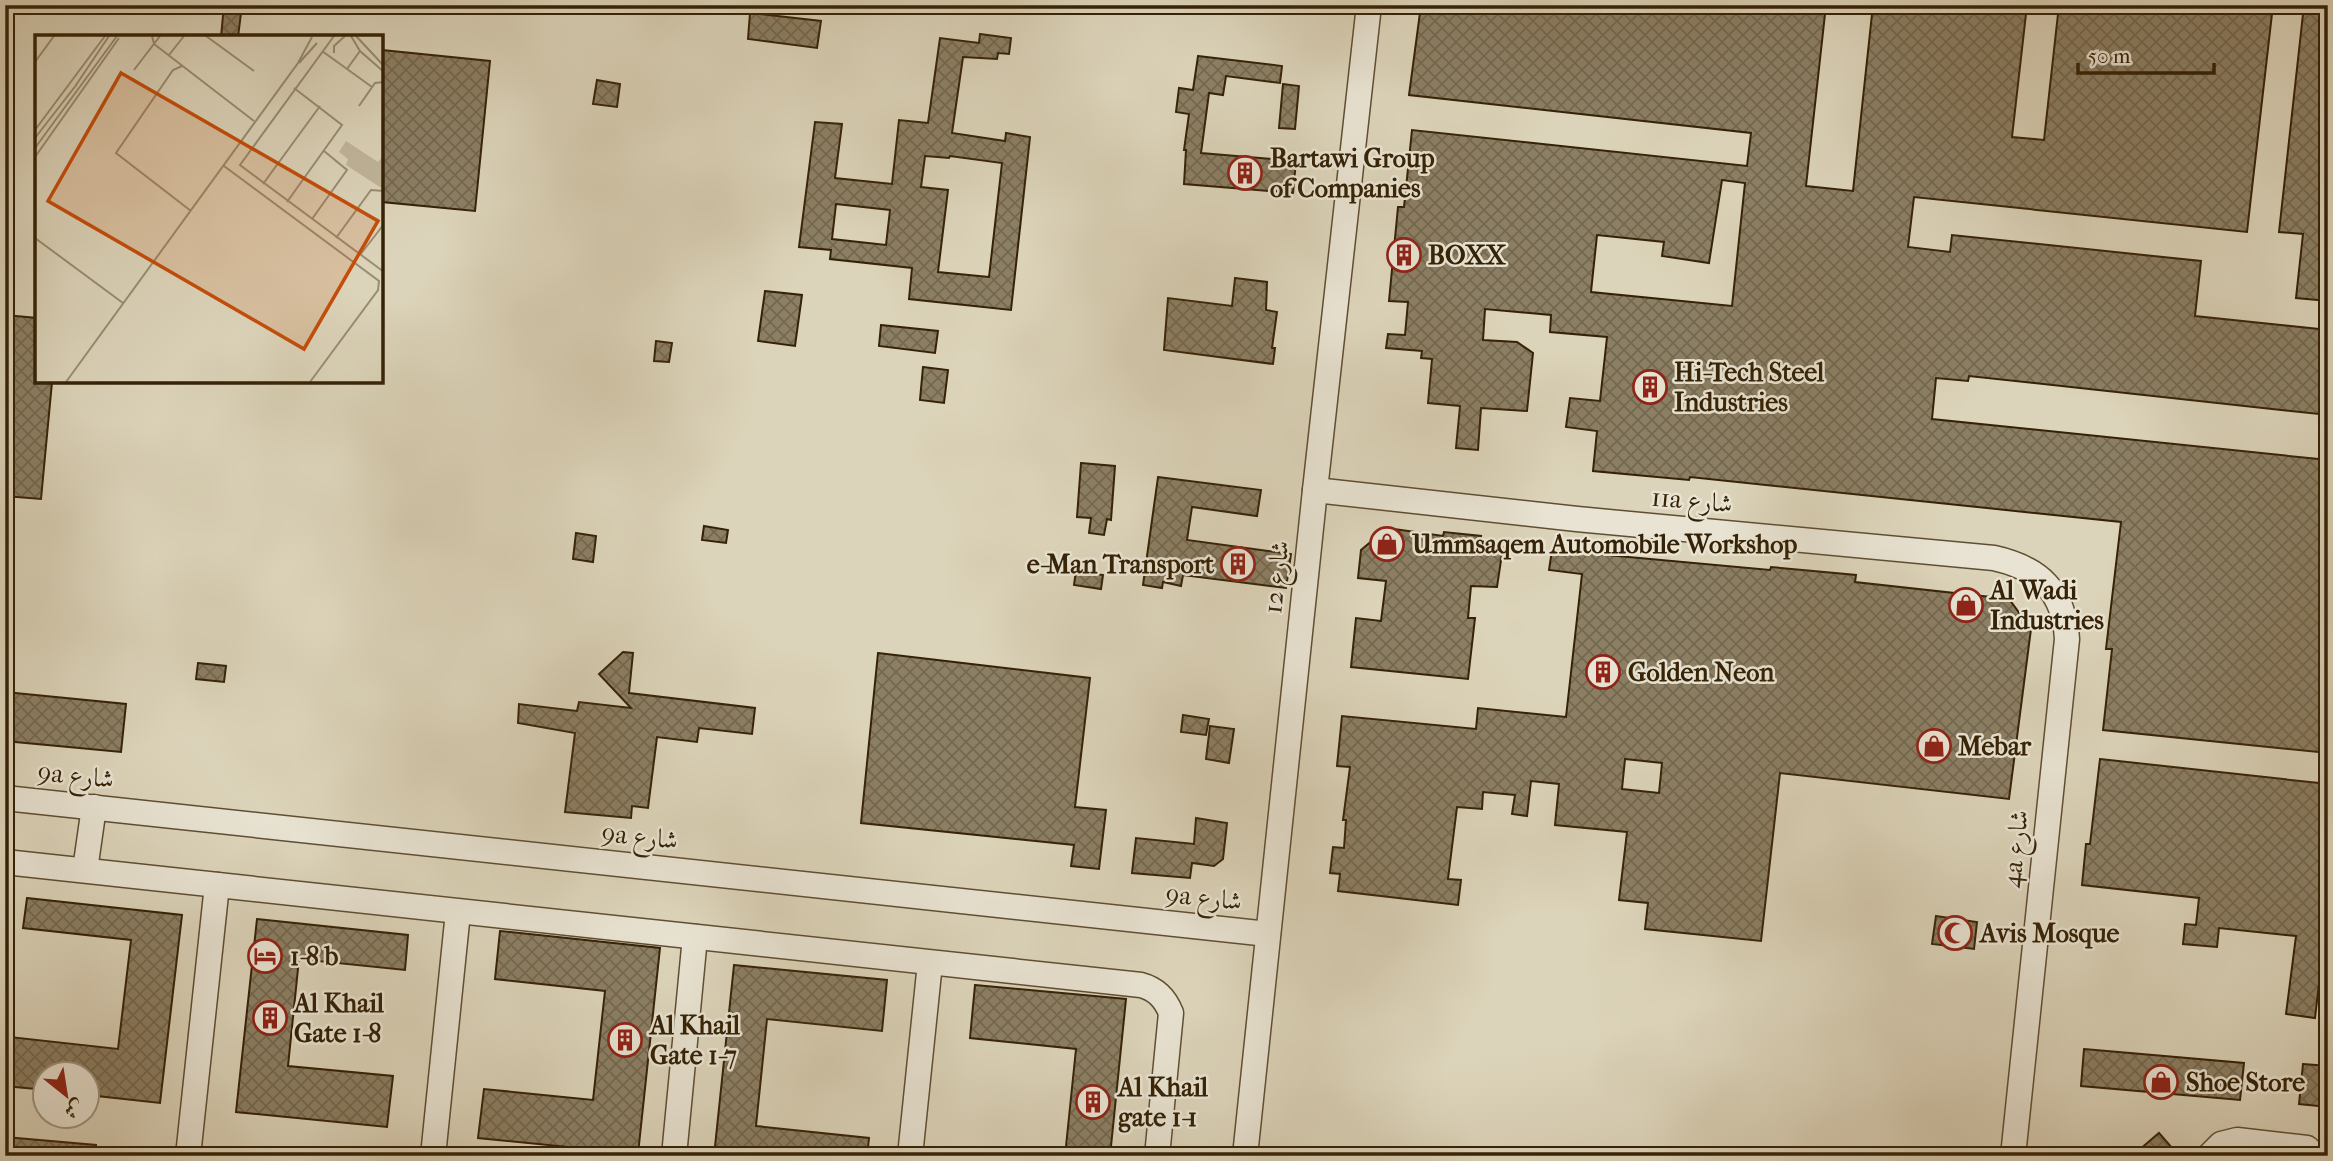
<svg xmlns="http://www.w3.org/2000/svg" width="2333" height="1161" font-family="'IM FELL French Canon',Amiri,serif">
<defs>
<pattern id="building-cross-hatch" width="8" height="8" patternUnits="userSpaceOnUse" patternTransform="scale(1.75)"><rect width="8" height="8" fill="#8c7f64"/><path d="M0 0l8 8M0 8l8-8" fill="none" stroke="#736850"/></pattern>
</defs>
<rect width="100%" height="100%" fill="#dcd4ba"/>
<filter id="stains"><feTurbulence type="fractalNoise" baseFrequency=".00286" numOctaves="4"/><feColorMatrix values="0 0 0 0 .2 0 0 0 0 .09 0 0 0 0 .02 0 0 0 .5 -.17"/></filter>
<radialGradient id="worn" r=".72"><stop offset=".6" stop-color="#630" stop-opacity="0"/><stop offset="1" stop-color="#630" stop-opacity=".3"/></radialGradient>
<!-- building -->
<g fill="url(#building-cross-hatch)" stroke="#352206" stroke-width="2" fill-rule="evenodd">
<polygon points="224,5 242,5 238,37 221,37"/>
<path d="M 1421,5 L 1826,5 L 1806,186 L 1853,191 L 1873,5 L 2027,5 L 2012,137 L 2044,140 L 2059,5 L 2273,5 L 2247,232 L 1914,197 L 1908,247 L 1950,252 L 1952,235 L 2201,261 L 2195,316 L 2328,330 L 2328,415 L 1969,376 L 1968,381 L 1936,378 L 1932,419 L 2328,460 L 2328,753 L 2103,730 L 2112,649 L 2106,649 L 2121,522 L 1690,477 L 1689,480 L 1593,471 L 1597,431 L 1566,427 L 1570,398 L 1600,401 L 1607,337 L 1550,332 L 1551,315 L 1485,309 L 1483,340 L 1517,342 L 1533,353 L 1527,411 L 1481,408 L 1478,450 L 1456,448 L 1460,406 L 1428,403 L 1432,359 L 1421,358 L 1422,351 L 1386,348 L 1388,334 L 1405,335 L 1408,302 L 1389,301 L 1398,207 L 1404,207 L 1412,130 L 1747,166 L 1751,133 L 1409,95 ZM 1722,180 L 1745,183 L 1732,306 L 1591,292 L 1597,235 L 1664,242 L 1662,256 L 1709,263 Z"/>
<polygon points="2304,5 2328,5 2328,301 2296,298 2303,234 2279,232"/>
<polygon points="750,13 821,21 817,48 748,39"/>
<path d="M 980,34 L 1011,38 L 1009,54 L 998,53 L 997,59 L 963,57 L 952,133 L 1005,141 L 1006,133 L 1030,137 L 1011,310 L 909,299 L 912,268 L 830,259 L 831,250 L 799,247 L 815,122 L 842,124 L 835,178 L 892,184 L 899,120 L 928,123 L 940,38 L 979,43 ZM 925,156 L 949,158 L 950,156 L 1002,163 L 989,277 L 938,272 L 948,190 L 921,187 ZM 836,204 L 890,210 L 886,245 L 832,239 Z"/>
<polygon points="382,50 490,61 475,211 382,202"/>
<polygon points="1198,56 1282,66 1280,83 1226,76 1223,95 1209,93 1201,153 1296,161 1293,193 1184,184 1186,150 1184,150 1189,114 1176,112 1179,88 1193,90"/>
<polygon points="597,80 620,84 617,107 593,104"/>
<polygon points="1283,84 1299,86 1295,129 1279,128"/>
<polygon points="1235,278 1267,282 1266,310 1277,312 1272,348 1275,348 1273,364 1164,350 1168,298 1232,306"/>
<polygon points="765,291 802,295 795,346 758,341"/>
<polygon points="5,315 37,318 37,382 52,382 41,499 5,496"/>
<polygon points="881,325 938,331 935,353 879,346"/>
<polygon points="656,341 672,343 669,362 654,361"/>
<polygon points="923,367 948,370 944,403 920,400"/>
<polygon points="1081,463 1115,466 1111,520 1107,519 1104,535 1089,533 1091,518 1077,517"/>
<polygon points="1158,477 1261,490 1257,516 1192,507 1187,540 1291,554 1286,588 1183,575 1181,586 1163,582 1162,588 1143,585"/>
<polygon points="704,526 728,530 726,543 702,540"/>
<polygon points="1387,528 1443,536 1444,532 1481,536 1480,542 1503,547 1497,587 1471,586 1468,618 1475,618 1468,679 1351,667 1356,618 1381,621 1386,581 1358,578 1361,550"/>
<polygon points="576,533 596,536 593,562 573,559"/>
<path d="M 1552,550 L 1770,570 L 1771,567 L 1856,575 L 1855,582 L 2009,599 L 2031,629 L 2009,799 L 1780,773 L 1761,941 L 1645,929 L 1648,903 L 1619,900 L 1627,832 L 1555,825 L 1559,784 L 1531,781 L 1527,816 L 1512,814 L 1515,795 L 1483,792 L 1482,809 L 1457,807 L 1448,879 L 1461,880 L 1458,905 L 1338,891 L 1340,874 L 1330,873 L 1333,847 L 1344,848 L 1346,820 L 1343,820 L 1350,767 L 1337,766 L 1342,716 L 1476,729 L 1478,708 L 1566,717 L 1582,574 L 1549,570 ZM 1625,759 L 1662,763 L 1659,793 L 1622,789 Z"/>
<polygon points="1076,571 1103,575 1101,589 1074,585"/>
<polygon points="623,652 633,653 629,693 755,708 752,734 699,728 697,742 657,737 648,808 632,806 631,818 565,812 575,733 518,723 519,704 577,711 579,702 631,708 599,674"/>
<polygon points="878,653 1090,678 1075,807 1106,810 1099,869 1071,866 1074,845 861,823"/>
<polygon points="198,663 226,666 224,682 196,679"/>
<polygon points="5,692 126,704 121,752 5,741"/>
<polygon points="1183,715 1209,719 1206,735 1181,732"/>
<polygon points="1210,726 1234,729 1229,763 1206,759"/>
<polygon points="2100,759 2328,784 2328,881 2321,941 2324,941 2315,1018 2286,1014 2296,936 2219,928 2217,947 2183,944 2185,924 2196,925 2199,898 2082,885 2086,844 2090,844"/>
<polygon points="1196,818 1227,823 1223,859 1214,866 1192,863 1190,878 1132,873 1136,838 1194,844"/>
<polygon points="27,898 182,915 160,1103 88,1095 88,1074 46,1074 46,1090 5,1086 10,1037 118,1049 131,940 23,928"/>
<polygon points="1936,916 1977,922 1974,949 1932,944"/>
<polygon points="257,919 408,935 405,970 299,959 288,1066 393,1076 387,1127 236,1112"/>
<polygon points="500,931 660,948 638,1154 478,1138 484,1089 593,1100 605,991 495,979"/>
<polygon points="734,965 887,980 882,1031 767,1019 756,1126 869,1138 867,1156 714,1156"/>
<polygon points="975,985 1126,999 1110,1156 1065,1156 1076,1049 970,1038"/>
<polygon points="2084,1049 2244,1063 2240,1100 2081,1086"/>
<polygon points="2303,1064 2328,1066 2328,1107 2299,1104"/>
<polygon points="2159,1133 2179,1156 2132,1156"/>
<polygon points="5,1137 96,1145 96,1156 5,1156"/>
</g>
<g fill="none" stroke-linecap="round" stroke-linejoin="round">
<!-- minor casing -->
<g stroke="#5f4e33" stroke-width="27">
<g id="minor">
<path d="M 1315,490 L 1577,519 L 1994,558 C 2039,568 2064,591 2067,639 L 2013,1156"/>
<polyline points="5,798 1268,934"/>
<path d="M 5,862 L 1141,985 C 1156,989 1165,998 1171,1013 L 1157,1156"/>
<polyline points="85,870 94,807"/>
<polyline points="188,1156 217,885"/>
<polyline points="433,1156 458,912"/>
<polyline points="674,1156 695,937"/>
<polyline points="910,1156 930,963"/>
<polyline points="1245,1156 1315,490 1369,5"/>
<polyline points="2209,1156 2221,1144 2237,1140 2307,1148 2316,1156"/>
</g>
</g>
<!-- minor -->
<use href="#minor" stroke="#e8e3d2" stroke-width="24"/>
</g>
<!-- icons -->
<defs>
<g id="building-ring" transform="scale(1.75)"><circle r="9.5" fill="#e8e3d2" stroke="#8f2418" stroke-width="1.5"/><path d="M-4-6H4V6H1V3H-1V6H-4ZM-2.5-4.3h1.7v1.8h-1.7ZM.8-4.3h1.7v1.8H.8ZM-2.5-1h1.7V.8h-1.7ZM.8-1h1.7V.8H.8Z" fill="#8f2418"/></g>
<g id="shop-ring" transform="scale(1.75)"><circle r="9.5" fill="#e8e3d2" stroke="#8f2418" stroke-width="1.5"/><path d="M-5-2.5h2.3a2.7 3.5 0 0 1 5.4 0H5L5.5 6h-11ZM-1.5-2.5h3a1.5 2.3 0 0 0-3 0Z" fill="#8f2418"/></g>
<g id="mosque-ring" transform="scale(1.75)"><circle r="9.5" fill="#e8e3d2" stroke="#8f2418" stroke-width="1.5"/><path d="M3.5-4.9A6 6 0 1 0 3.5 4.9A5 5 0 1 1 3.5-4.9Z" fill="#8f2418"/></g>
<g id="hotel-ring" transform="scale(1.75)"><circle r="9.5" fill="#e8e3d2" stroke="#8f2418" stroke-width="1.5"/><path d="M-6-4.5h1.5V1H6V5H4.5V3h-9V5H-6ZM-4 0a1.8 1.8 0 1 1 3.6 0ZM.5 0V-2.5h3Q6-2.5 6 0Z" fill="#8f2418"/></g>
</defs>
<g fill-rule="evenodd">
<use href="#building-ring" x="1245" y="173"/>
<use href="#building-ring" x="1404" y="255"/>
<use href="#building-ring" x="1650" y="387"/>
<use href="#shop-ring" x="1387" y="544"/>
<use href="#building-ring" x="1238" y="564"/>
<use href="#shop-ring" x="1966" y="605"/>
<use href="#building-ring" x="1603" y="672"/>
<use href="#shop-ring" x="1934" y="746"/>
<use href="#mosque-ring" x="1955" y="933"/>
<use href="#hotel-ring" x="265" y="956"/>
<use href="#building-ring" x="270" y="1018"/>
<use href="#building-ring" x="625" y="1040"/>
<use href="#shop-ring" x="2161" y="1082"/>
<use href="#building-ring" x="1093" y="1102"/>
</g>
<g text-anchor="middle" stroke-width="5" stroke-linejoin="round" paint-order="stroke">
<!-- poi labels -->
<g font-size="26" font-weight="bold" fill="#352206" stroke="#e8e3d2" text-anchor="start">
<text x="1270" y="167">Bartawi Group<tspan x="1270" dy="30">of Companies</tspan></text>
<text x="1428" y="264">BOXX</text>
<text x="1674" y="381">Hi-Tech Steel<tspan x="1674" dy="30">Industries</tspan></text>
<text x="1412" y="553">Ummsaqem Automobile Workshop</text>
<text x="1214" y="573" text-anchor="end">e-Man Transport</text>
<text x="1990" y="599">Al Wadi<tspan x="1990" dy="30">Industries</tspan></text>
<text x="1628" y="681">Golden Neon</text>
<text x="1958" y="755">Mebar</text>
<text x="1980" y="942">Avis Mosque</text>
<text x="290" y="965">1-8 b</text>
<text x="294" y="1012">Al Khail<tspan x="294" dy="30">Gate 1-8</tspan></text>
<text x="650" y="1034">Al Khail<tspan x="650" dy="30">Gate 1-7</tspan></text>
<text x="2186" y="1091">Shoe Store</text>
<text x="1118" y="1096">Al Khail<tspan x="1118" dy="30">gate 1-1</tspan></text>
</g>
<!-- street labels -->
<g font-size="26" fill="#352206" stroke="#e8e3d2">
<text transform="translate(1692 500) rotate(5)" y="9">11a شارع</text>
<text transform="translate(1276 577) rotate(-84)" y="9">شارع 12</text>
<text transform="translate(76 775) rotate(6)" y="9">9a شارع</text>
<text transform="translate(640 836) rotate(6)" y="9">9a شارع</text>
<text transform="translate(2015 849) rotate(-84)" y="9">4a شارع</text>
<text transform="translate(1204 897) rotate(6)" y="9">9a شارع</text>
</g>
</g>
<!-- overview -->
<g transform="translate(35 35)">
<rect width="348" height="348" fill="#dcd4ba"/>
<path d="M 311,106 L 343,127 L 348,121 L 348,154 L 311,130 L 313,124 L 304,117 Z" fill="#c0b69b"/>
<path fill="none" stroke="#998d72" stroke-width="2" d="M 117,1 L 119,9 L 219,86M 171,1 L 219,36M 299,1 L 205,130 L 349,237M 316,1 L 325,16 L 349,37M 321,1 L 349,31M 287,16 L 337,52M 299,18 L 299,11 L 310,1M 134,20 L 149,1M 0,27 L 19,1M 264,28 L 282,8M 147,31 L 138,35 L 81,118 L 156,176M 312,34 L 325,16M 99,35 L 125,1M 41,50 L 74,1M 324,71 L 340,48 L 349,47M 0,95 L 70,1M 0,103 L 42,49M 0,113 L 82,1M 0,122 L 84,3M 189,131 L 344,246 L 343,255 L 275,347M 228,149 L 285,71M 252,167 L 307,90 L 259,53M 277,184 L 312,135 L 289,116M 0,203 L 88,268M 301,203 L 336,155 L 349,156M 325,220 L 349,189M 31,347 L 263,28 L 277,2"/>
<path fill="#c44e0b" fill-opacity="0.15" stroke="#c44e0b" stroke-width="3.5" d="M 86,38 L 343,186 L 269,314 L 13,166 Z"/>
<rect width="348" height="348" fill="none" stroke="#352206" stroke-width="3.5"/>
</g>
<!-- margin -->
<rect width="2333" height="1161" fill="none" stroke="#dcd4ba" stroke-width="28"/>
<rect x="7" y="7" width="2319" height="1147" fill="none" stroke="#352206" stroke-width="3.5"/>
<rect x="14" y="14" width="2305" height="1133" fill="none" stroke="#352206" stroke-width="2"/>
<!-- north arrow -->
<g transform="translate(66 1095) rotate(150)"><circle r="33" fill="#e8e3d2" stroke="#a09680" stroke-width="2"/>
<path d="M0-5L12 26L0 18L-12 26Z" fill="#8f2418"/>
<text y="-10" font-size="19" font-weight="bold" text-anchor="middle" fill="#352206">ش</text>
</g>
<!-- scale -->
<path d="M2078 63v10h136v-10" fill="none" stroke="#352206" stroke-width="3.5"/>
<text x="2088" y="63" font-size="21" fill="#352206" stroke="#e8e3d2" stroke-width="5" paint-order="stroke">50 m</text>
<rect width="100%" height="100%" filter="url(#stains)"/>
<rect width="100%" height="100%" fill="url(#worn)"/>
</svg>
